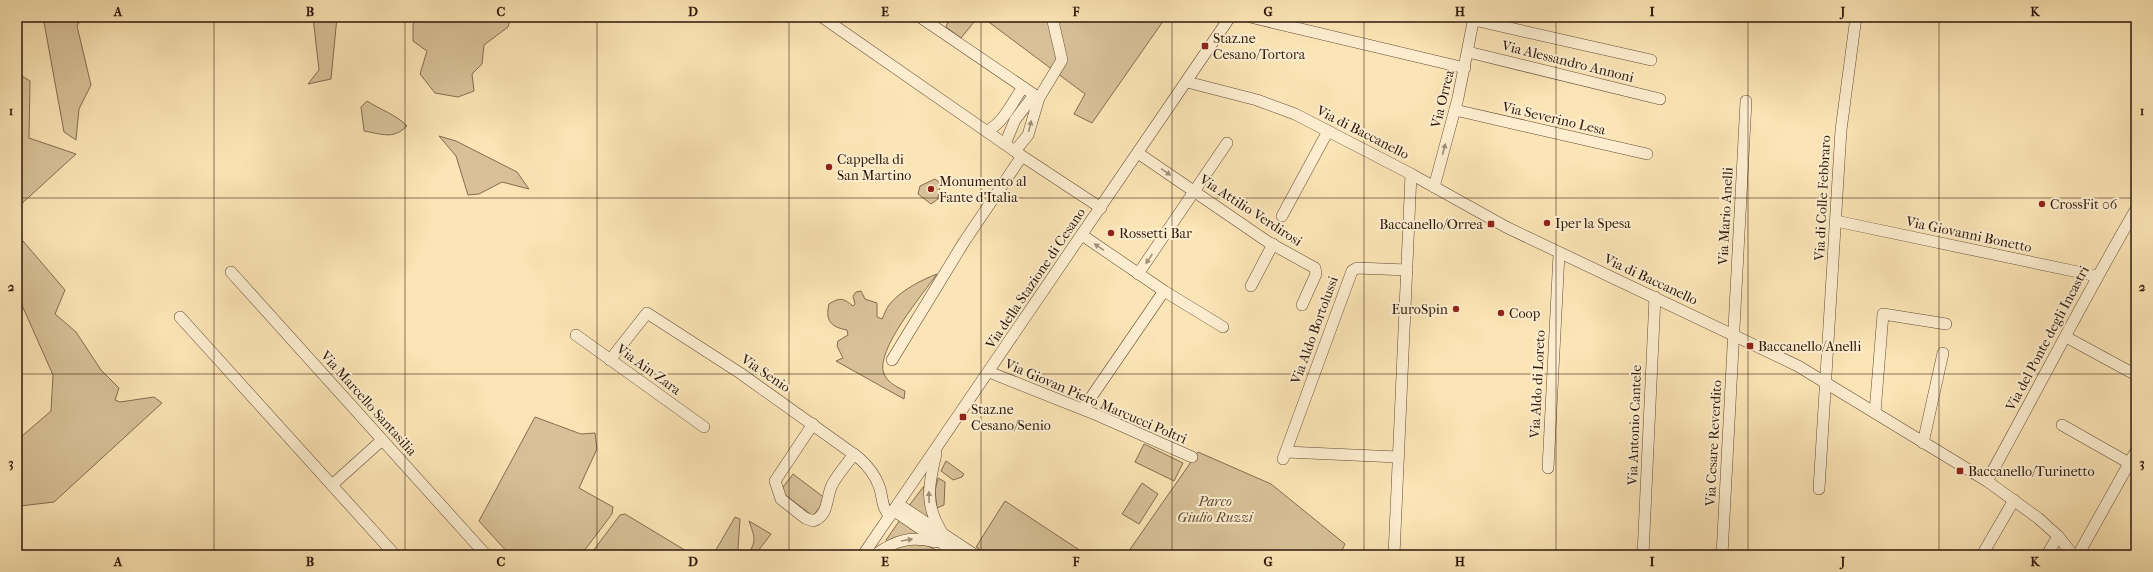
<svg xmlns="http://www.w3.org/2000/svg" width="2153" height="572" font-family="'IM FELL French Canon',serif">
<rect width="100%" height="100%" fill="#fbe4b5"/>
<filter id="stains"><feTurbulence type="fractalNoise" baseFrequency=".005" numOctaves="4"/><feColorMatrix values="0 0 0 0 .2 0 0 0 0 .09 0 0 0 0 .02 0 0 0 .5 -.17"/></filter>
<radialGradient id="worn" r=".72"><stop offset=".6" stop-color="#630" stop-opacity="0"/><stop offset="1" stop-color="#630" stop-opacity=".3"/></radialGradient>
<!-- green -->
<g fill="#d8c198" stroke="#836c50">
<polygon points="43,17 82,17 77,26 91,85 79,109 76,140 64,132"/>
<polygon points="313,17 337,17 331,79 308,84 319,70"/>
<polygon points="417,17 511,17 508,27 484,45 482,64 472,74 474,91 458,97 435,93 420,74 427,51 413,41 413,24"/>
<polygon points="950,17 978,17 961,38 946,27"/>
<polygon points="982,17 1166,17 1092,123 1074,114 1085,94"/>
<polygon points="17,73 30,81 29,138 76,154 18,207 17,212"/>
<path d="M 367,101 C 379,109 397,115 407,126 C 393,140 382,134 364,131 L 361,107 Z"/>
<polygon points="439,136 456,141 517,172 529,189 502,182 479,194 468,195 456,156"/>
<polygon points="935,179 940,183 938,199 931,204 918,194 920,186"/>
<polygon points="17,234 65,290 55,314 76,332 101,370 119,388 115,400 120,402 154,397 162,403 54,502 20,506 17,499 17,454 22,436 51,411 53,375 17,294"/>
<path d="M 937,274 C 924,293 874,351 884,374 C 888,383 897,387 905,391 L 904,399 L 836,361 L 843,358 L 837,346 L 838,341 L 848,335 L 847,330 C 831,327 825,321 829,304 C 840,297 843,298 853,306 L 855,304 L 853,296 L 856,292 L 861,291 L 865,299 L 877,303 L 877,317 L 882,319 C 884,315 886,309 889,305 C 900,291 921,280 937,274 Z"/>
<polygon points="535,417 581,434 595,433 597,449 579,488 613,507 612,514 581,555 510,555 479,521"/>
<polygon points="1144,444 1183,463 1174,481 1135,462"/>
<polygon points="1198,452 1271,484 1345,544 1340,555 1126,555"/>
<polygon points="946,461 964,474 962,477 953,480 941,471"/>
<polygon points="793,474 826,499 813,516 780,491"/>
<polygon points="938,478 945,482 944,505 937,508 935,491"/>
<polygon points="1142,483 1158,494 1139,524 1122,514"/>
<polygon points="924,486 925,503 931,520 908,507"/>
<polygon points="1005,501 1087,555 988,555 976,547"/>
<polygon points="625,514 693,555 590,555 620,515"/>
<polygon points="735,517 740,519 738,548 740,554 745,555 713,555"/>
<polygon points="900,520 921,534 887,542 886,540"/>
<path d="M 749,521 L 771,534 L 755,555 L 747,555 C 758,541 754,536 749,521 Z"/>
<polygon points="908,544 925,545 939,551 936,555 885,555 898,547"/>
</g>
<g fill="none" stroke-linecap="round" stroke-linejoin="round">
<!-- minor casing -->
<g stroke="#614a34" stroke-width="12">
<g id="minor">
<polyline points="822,17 1022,156 1101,208"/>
<polyline points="920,17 1039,98"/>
<polyline points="1250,17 1465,68"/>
<polyline points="1474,20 1651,60"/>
<polyline points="1468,52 1660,99"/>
<polyline points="1187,82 1257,100 1295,114 1411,174 1506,227 1798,366 1987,481 2038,518 2058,536 2073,555"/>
<polyline points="1455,110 1647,154"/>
<path d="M 987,131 C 1004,122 1012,103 1023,87"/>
<polyline points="1005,144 1015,120 1034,95"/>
<polyline points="1015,151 1028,135 1039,98 1062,60 1052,17"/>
<polyline points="1138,153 1268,242 1315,268 1316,274 1302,305"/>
<polyline points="1434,187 1458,98 1474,17"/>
<polyline points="1282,216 1328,131"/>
<polyline points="1836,221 2097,276"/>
<polyline points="1082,235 1164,291 1223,327"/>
<polyline points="231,272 486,555"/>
<polyline points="1138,274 1227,143"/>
<polyline points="1251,286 1273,244"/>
<polyline points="180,317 395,555"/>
<polyline points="576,335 704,427"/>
<polyline points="2066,337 2136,375"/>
<path d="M 610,360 L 647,313 L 740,373 L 859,458 C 868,466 875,475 879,486 C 883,496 881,508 890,516"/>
<polyline points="892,360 964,242 1022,156"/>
<polyline points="989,372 1097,415 1192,457"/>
<polyline points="1083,409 1164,291"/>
<polyline points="1875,412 1883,314 1946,324"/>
<path d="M 813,424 L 775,481 L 781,499 L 805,518 L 813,521 C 829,516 826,497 832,485 C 838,474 847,464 854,454"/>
<polyline points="2062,425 2129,463"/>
<polyline points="1923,443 1943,353"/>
<polyline points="1286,452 1398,457"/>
<path d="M 936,454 C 929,484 924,503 941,531"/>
<polyline points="1283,459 1352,271 1357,268 1407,270"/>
<polyline points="1548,468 1559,254"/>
<path d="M 1987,481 C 2037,391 2084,298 2136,209"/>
<polyline points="332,485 382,440"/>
<polyline points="1819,489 1841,130 1856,17"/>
<polyline points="898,504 975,555"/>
<polyline points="896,512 959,555"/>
<polyline points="863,555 1230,17"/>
<path d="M 875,555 C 895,540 911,536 935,542"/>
<polyline points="1394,555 1411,174"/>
<polyline points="1643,555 1655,297"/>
<polyline points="1722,555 1746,101"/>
<polyline points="1982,555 2014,500"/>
<polyline points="2047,555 2058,536"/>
<polyline points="2078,555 2136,451"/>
</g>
</g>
<!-- minor -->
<use href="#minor" stroke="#fcedcf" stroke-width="11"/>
</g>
<!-- one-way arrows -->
<defs><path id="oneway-solid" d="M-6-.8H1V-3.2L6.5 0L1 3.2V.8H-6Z"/></defs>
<g fill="#9f8d76">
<use href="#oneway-solid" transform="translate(1030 126) rotate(-76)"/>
<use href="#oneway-solid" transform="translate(1444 149) rotate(-75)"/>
<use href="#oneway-solid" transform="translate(1166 172) rotate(35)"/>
<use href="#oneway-solid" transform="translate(1099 247) rotate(-146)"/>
<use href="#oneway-solid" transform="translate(1149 259) rotate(124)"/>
<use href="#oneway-solid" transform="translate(929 497) rotate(-92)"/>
<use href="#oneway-solid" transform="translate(907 540) rotate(-10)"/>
</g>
<!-- grid -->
<path fill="none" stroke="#2e1709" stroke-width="1" stroke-opacity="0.55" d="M 214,17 L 214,555M 405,17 L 405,555M 597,17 L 597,555M 789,17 L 789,555M 981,17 L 981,555M 1172,17 L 1172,555M 1364,17 L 1364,555M 1556,17 L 1556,555M 1748,17 L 1748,555M 1939,17 L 1939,555M 17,198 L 2136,198M 17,374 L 2136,374"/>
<!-- markers -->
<g fill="#8f2418" stroke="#fcedcf" stroke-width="1.5">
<rect x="1201" y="42" width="8" height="8" rx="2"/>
<circle cx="829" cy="167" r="4"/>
<circle cx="931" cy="189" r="4"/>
<circle cx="2042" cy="204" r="4"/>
<circle cx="1547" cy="223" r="4"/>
<rect x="1487" y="220" width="8" height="8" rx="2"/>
<circle cx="1111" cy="233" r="4"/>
<circle cx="1456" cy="309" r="4"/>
<circle cx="1501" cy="313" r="4"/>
<rect x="1746" y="342" width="8" height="8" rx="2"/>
<rect x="959" y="413" width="8" height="8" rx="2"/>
<rect x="1956" y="467" width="8" height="8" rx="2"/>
</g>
<g text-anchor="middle" stroke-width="4" stroke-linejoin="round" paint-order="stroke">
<!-- poi labels -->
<g font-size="14" fill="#2e1709" stroke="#fcedcf" text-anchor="start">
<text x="1213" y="43">Staz.ne<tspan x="1213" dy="16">Cesano/Tortora</tspan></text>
<text x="837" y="164">Cappella di<tspan x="837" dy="16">San Martino</tspan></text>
<text x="939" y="186">Monumento al<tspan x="939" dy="16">Fante d'Italia</tspan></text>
<text x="2050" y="209">CrossFit 06</text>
<text x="1555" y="228">Iper la Spesa</text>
<text x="1483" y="229" text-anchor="end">Baccanello/Orrea</text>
<text x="1119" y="238">Rossetti Bar</text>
<text x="1448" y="314" text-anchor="end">EuroSpin</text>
<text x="1509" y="318">Coop</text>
<text x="1758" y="351">Baccanello/Anelli</text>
<text x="971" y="414">Staz.ne<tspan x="971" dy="16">Cesano/Senio</tspan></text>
<text x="1968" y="476">Baccanello/Turinetto</text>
</g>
<!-- street labels -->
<g font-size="14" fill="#2e1709" stroke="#fcedcf">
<text transform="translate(1568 61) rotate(14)" y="5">Via Alessandro Annoni</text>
<text transform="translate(1442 99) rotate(-76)" y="5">Via Orrea</text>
<text transform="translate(1554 118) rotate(13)" y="5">Via Severino Lesa</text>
<text transform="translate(1363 132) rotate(27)" y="5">Via di Baccanello</text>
<text transform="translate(1822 198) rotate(-87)" y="5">Via di Colle Febbraro</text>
<text transform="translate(1251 210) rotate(33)" y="5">Via Attilio Verdirosi</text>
<text transform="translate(1725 216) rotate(-87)" y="5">Via Mario Anelli</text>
<text transform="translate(1969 234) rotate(12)" y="5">Via Giovanni Bonetto</text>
<text transform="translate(1035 278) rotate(-56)" y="5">Via della Stazione di Cesano</text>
<text transform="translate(1651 279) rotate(25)" y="5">Via di Baccanello</text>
<text transform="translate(1314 330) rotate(-70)" y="5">Via Aldo Bortolussi</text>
<text transform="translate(2047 338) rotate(-62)" y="5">Via del Ponte degli Incastri</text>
<text transform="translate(649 369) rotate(36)" y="5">Via Ain Zara</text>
<text transform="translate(766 373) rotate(34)" y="5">Via Senio</text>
<text transform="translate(1537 384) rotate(-87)" y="5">Via Aldo di Loreto</text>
<text transform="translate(1096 401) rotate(23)" y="5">Via Giovan Piero Marcucci Poltri</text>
<text transform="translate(369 403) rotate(48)" y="5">Via Marcello Santasilia</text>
<text transform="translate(1634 425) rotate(-88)" y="5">Via Antonio Cantele</text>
<text transform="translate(1713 443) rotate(-87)" y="5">Via Cesare Reverdito</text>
</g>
<!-- park labels -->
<g font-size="14" font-style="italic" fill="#614a34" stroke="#fcedcf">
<text x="1215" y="506">Parco<tspan x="1215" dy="16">Giulio Ruzzi</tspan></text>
</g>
</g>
<!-- margin -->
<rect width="2153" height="572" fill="none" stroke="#fbe4b5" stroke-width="44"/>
<rect x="22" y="22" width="2109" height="528" fill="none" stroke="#2e1709" stroke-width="1.5"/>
<g font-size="13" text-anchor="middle" font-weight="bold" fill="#2e1709">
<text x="118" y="16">A</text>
<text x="310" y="16">B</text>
<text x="501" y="16">C</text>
<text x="693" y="16">D</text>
<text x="885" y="16">E</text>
<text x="1076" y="16">F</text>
<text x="1268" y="16">G</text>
<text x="1460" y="16">H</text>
<text x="1652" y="16">I</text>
<text x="1843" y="16">J</text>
<text x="2035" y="16">K</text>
<text x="11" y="115">1</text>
<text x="2142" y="115">1</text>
<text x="11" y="291">2</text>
<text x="2142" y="291">2</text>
<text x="11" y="467">3</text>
<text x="2142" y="467">3</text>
<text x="118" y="566">A</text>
<text x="310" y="566">B</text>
<text x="501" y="566">C</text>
<text x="693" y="566">D</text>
<text x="885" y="566">E</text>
<text x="1076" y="566">F</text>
<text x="1268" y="566">G</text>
<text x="1460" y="566">H</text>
<text x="1652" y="566">I</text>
<text x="1843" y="566">J</text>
<text x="2035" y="566">K</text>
</g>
<rect width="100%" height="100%" filter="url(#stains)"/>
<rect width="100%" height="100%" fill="url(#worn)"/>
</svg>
